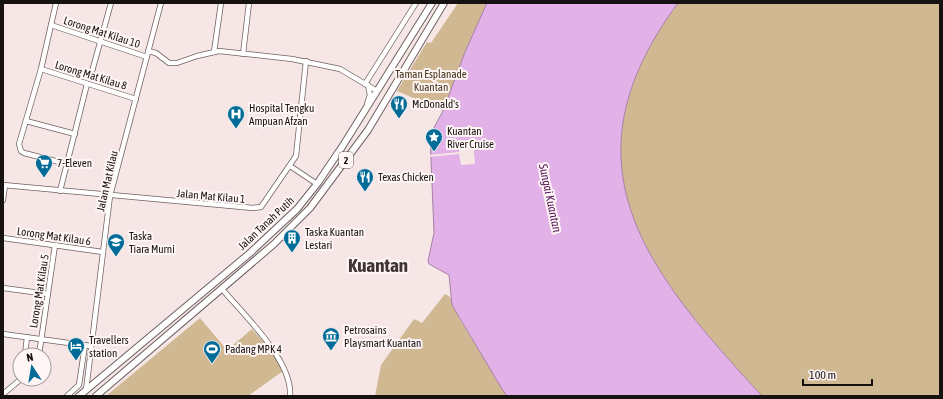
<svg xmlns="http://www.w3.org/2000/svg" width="943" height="399" font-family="'Asap Condensed',sans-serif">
<rect width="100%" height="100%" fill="#f6e7e6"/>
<!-- green -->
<g fill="#d0b892">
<polygon points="458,3 487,3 465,52 443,111 397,91 427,42 431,43"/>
<path d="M 678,3 L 940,3 L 940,396 L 762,396 C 647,271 558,165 678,3 Z"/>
<polygon points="445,294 450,297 459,318 507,396 375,396 381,365 414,319 422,323"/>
<polygon points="200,318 227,350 252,329 276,357 283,371 248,396 106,396"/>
</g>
<!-- water -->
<path fill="#e2b1e7" stroke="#a581a7" d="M 487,3 L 678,3 C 558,165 647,271 762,396 L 507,396 L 502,389 L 452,305 L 449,275 L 429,264 L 428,261 L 434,233 L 430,135 L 443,111 L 465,52 Z"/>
<!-- pier -->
<polygon fill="#f6e7e6" points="473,142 475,164 461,165 459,154 429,157 429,155 459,152 459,144"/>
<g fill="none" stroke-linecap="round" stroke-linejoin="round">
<!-- minor casing -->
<g stroke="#6f6261" stroke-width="6">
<g id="minor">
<polyline points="56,3 41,69 19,144 21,151 24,153 67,164"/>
<polyline points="51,25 147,57"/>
<polyline points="148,51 156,53 169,63 177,63 197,56 219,51 292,59 340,69 377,91"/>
<polyline points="214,52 221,3"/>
<polyline points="243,54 249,3"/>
<polyline points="41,69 136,99"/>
<polyline points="91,75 111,3"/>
<polyline points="365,84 416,3"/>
<polyline points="367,104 370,95 368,85"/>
<polyline points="26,121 75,134"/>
<polyline points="290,166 317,184"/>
<polyline points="3,185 253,208 261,207 296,156 306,61"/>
<polyline points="60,191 87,84"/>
<polyline points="3,200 5,185"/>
<polyline points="3,238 103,252"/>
<polyline points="3,288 48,294"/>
<path d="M 222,289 C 244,315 293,361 290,396"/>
<polyline points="3,334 91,346"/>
<polyline points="25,355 27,337"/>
<polyline points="39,355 55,245"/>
<polyline points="86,390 110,196 161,3"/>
<polyline points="3,394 21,379"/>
<polyline points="67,396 79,385 85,345"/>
</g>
</g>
<!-- highway casing -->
<g stroke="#6f6261" stroke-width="8">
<g id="highway">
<polyline points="79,396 250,253 297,209 317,184 342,147 432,3"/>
<polyline points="96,396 274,244 310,208 368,130 444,3"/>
</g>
</g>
<!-- minor -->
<use href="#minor" stroke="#fff" stroke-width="4.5"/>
<!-- highway -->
<use href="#highway" stroke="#fff" stroke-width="6"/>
</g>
<!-- icons -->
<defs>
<g id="restaurant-pin" transform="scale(0.9)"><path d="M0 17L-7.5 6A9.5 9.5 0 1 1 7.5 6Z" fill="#026c99" stroke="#fff6f5"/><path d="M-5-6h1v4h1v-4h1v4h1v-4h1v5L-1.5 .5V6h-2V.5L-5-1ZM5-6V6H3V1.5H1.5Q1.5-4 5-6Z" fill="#fff"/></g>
<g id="hospital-pin" transform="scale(0.9)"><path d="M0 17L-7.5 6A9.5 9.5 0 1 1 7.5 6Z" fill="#026c99" stroke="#fff6f5"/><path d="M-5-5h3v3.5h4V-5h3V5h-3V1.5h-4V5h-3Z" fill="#fff"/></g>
<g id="sight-pin" transform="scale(0.9)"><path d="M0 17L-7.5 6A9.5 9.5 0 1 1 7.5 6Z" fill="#026c99" stroke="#fff6f5"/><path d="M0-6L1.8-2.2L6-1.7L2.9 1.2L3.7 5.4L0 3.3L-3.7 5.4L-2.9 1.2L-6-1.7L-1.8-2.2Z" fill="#fff"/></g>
<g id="supermarket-pin" transform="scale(0.9)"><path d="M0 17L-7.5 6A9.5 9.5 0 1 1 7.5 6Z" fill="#026c99" stroke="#fff6f5"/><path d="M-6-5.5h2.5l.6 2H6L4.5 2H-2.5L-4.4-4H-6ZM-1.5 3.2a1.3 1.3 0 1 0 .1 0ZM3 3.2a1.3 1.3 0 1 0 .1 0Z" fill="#fff"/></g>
<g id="building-pin" transform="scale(0.9)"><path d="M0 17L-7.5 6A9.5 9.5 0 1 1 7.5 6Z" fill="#026c99" stroke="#fff6f5"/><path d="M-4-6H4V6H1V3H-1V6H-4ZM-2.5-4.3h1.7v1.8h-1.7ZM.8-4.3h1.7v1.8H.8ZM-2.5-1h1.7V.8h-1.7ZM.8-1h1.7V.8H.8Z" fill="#fff"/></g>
<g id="school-pin" transform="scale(0.9)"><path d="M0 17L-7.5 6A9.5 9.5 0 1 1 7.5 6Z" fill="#026c99" stroke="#fff6f5"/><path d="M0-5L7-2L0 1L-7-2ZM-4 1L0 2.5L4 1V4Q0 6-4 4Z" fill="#fff"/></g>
<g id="museum-pin" transform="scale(0.9)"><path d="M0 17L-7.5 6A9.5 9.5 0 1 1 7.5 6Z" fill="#026c99" stroke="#fff6f5"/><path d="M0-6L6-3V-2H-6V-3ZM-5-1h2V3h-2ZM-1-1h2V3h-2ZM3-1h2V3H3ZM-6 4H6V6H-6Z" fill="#fff"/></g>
<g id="hotel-pin" transform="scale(0.9)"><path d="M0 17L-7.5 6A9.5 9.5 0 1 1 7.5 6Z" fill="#026c99" stroke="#fff6f5"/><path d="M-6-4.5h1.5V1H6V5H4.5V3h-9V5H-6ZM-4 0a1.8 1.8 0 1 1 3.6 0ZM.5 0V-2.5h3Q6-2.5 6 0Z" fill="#fff"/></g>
<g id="stadium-pin" transform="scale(0.9)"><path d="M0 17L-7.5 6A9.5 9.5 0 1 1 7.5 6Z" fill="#026c99" stroke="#fff6f5"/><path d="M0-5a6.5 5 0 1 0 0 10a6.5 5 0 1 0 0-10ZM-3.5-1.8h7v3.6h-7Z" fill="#fff"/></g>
</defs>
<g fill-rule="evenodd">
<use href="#restaurant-pin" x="399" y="104"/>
<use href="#hospital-pin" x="236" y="114"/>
<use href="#sight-pin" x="434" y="137"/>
<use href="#supermarket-pin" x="44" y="163"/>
<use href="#restaurant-pin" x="365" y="177"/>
<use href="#building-pin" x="292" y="238"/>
<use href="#school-pin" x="116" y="242"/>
<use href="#museum-pin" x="331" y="336"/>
<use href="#hotel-pin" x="76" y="346"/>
<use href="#stadium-pin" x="212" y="349"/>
</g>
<g text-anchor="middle" stroke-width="4" stroke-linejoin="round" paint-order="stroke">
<!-- shield labels -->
<rect fill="#fff6f5" stroke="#5d5656" stroke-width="1" x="339" y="152" width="14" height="16" rx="3"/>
<g font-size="10" font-weight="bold" fill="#171212">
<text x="346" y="164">2</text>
</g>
<!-- street labels -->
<g font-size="11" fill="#171212" stroke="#fff6f5">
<text transform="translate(102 32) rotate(18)" y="4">Lorong Mat Kilau 10</text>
<text transform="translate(91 75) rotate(17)" y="4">Lorong Mat Kilau 8</text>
<text transform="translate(107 181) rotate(-77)" y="4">Jalan Mat Kilau</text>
<text transform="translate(211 196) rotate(5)" y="4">Jalan Mat Kilau 1</text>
<text transform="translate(266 223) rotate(-43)" y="4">Jalan Tanah Putih</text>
<text transform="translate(54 236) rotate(8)" y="4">Lorong Mat Kilau 6</text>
<text transform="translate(39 291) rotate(-81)" y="4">Lorong Mat Kilau 5</text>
</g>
<!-- park labels -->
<g font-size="11" fill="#433216" stroke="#fff6f5">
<text x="431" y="78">Taman Esplanade<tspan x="431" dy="13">Kuantan</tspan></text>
</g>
<!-- poi labels -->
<g font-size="11" fill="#171212" stroke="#fff6f5" text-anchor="start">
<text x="412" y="108">McDonald's</text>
<text x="249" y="112">Hospital Tengku<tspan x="249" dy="13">Ampuan Afzan</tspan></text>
<text x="447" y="135">Kuantan<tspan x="447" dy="13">River Cruise</tspan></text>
<text x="57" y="167">7-Eleven</text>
<text x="378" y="181">Texas Chicken</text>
<text x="305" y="236">Taska Kuantan<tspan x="305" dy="13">Lestari</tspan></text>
<text x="129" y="240">Taska<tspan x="129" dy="13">Tiara Murni</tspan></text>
<text x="344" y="334">Petrosains<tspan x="344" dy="13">Playsmart Kuantan</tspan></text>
<text x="89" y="344">Travellers<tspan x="89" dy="13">station</tspan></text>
<text x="225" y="353">Padang MPK 4</text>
</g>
<!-- water labels -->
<g font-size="12" font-style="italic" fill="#4f1556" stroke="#fff6f5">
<text transform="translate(550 198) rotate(78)" y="4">Sungai Kuantan</text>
</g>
<!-- town labels -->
<g font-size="19" font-weight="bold" fill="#403434" stroke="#fff6f5">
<text x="378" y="272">Kuantan</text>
</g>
</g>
<!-- border -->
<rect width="943" height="399" fill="none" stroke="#171212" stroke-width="8"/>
<!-- north arrow -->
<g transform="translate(32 367) rotate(348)"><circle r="19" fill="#fff6f5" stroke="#a29b9a"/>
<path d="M0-3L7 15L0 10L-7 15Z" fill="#026c99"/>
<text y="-6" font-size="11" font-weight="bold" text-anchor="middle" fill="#171212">N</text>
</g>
<!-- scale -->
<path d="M803 379v6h69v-6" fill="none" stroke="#171212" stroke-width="2"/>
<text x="809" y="379" font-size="12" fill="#171212" stroke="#fff6f5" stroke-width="3" paint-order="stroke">100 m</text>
</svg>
